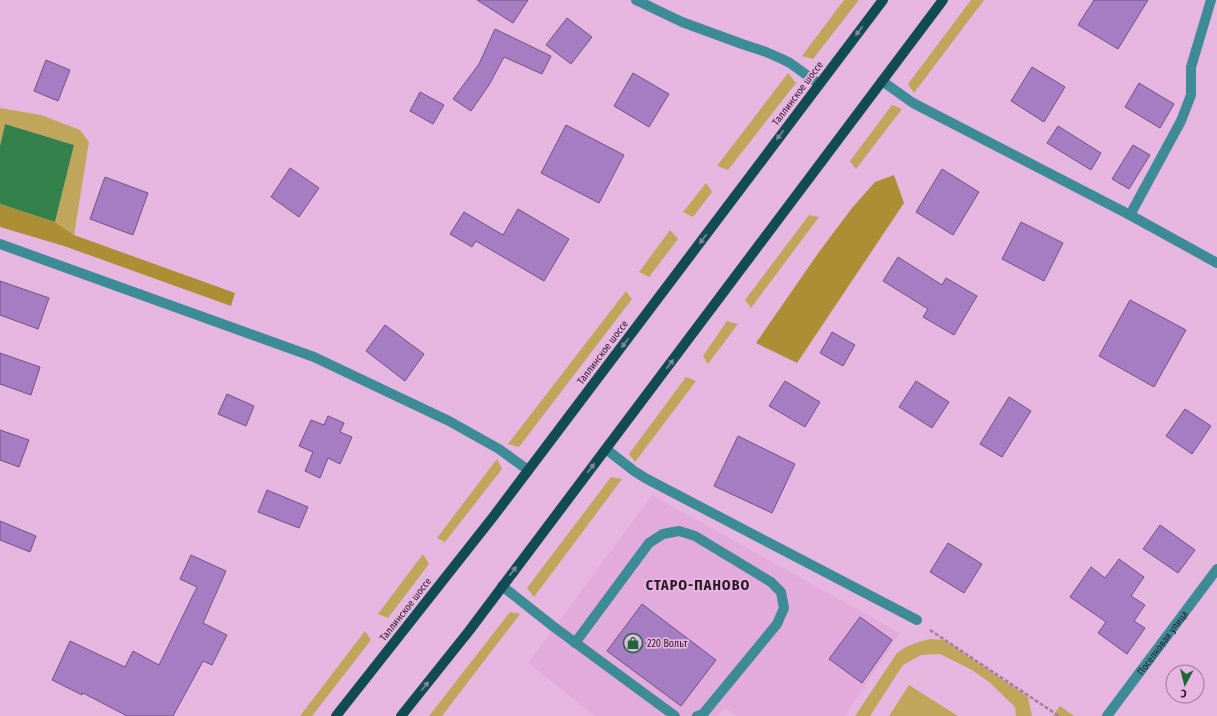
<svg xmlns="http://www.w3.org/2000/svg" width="1217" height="716" font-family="'Fira Sans Condensed',sans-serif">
<rect width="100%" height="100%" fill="#e6b6e0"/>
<!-- built -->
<polygon fill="#e2abdb" points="652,495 900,633 845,716 736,716 725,708 717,716 595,716 528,663"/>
<!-- green -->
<g fill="#c0a65b">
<polygon points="844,0 859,0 813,59 802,56"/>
<polygon points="971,0 984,0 914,93 908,84"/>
<polygon points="788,73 796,83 728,170 717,166"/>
<polygon points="892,105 902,109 856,169 850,161"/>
<polygon points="0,108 41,115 80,130 89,142 74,235 55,222 74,145 5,124 0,146"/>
<polygon points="706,183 712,192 693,217 683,212"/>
<polygon points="809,215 819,217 751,308 745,300"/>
<polygon points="670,230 678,239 649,277 639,272"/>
<polygon points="626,291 632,299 519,447 508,444"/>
<polygon points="727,321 738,324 708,364 703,356"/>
<polygon points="686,377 696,381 635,462 629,454"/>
<polygon points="497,459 502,469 445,542 437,538"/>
<polygon points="611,477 622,479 534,597 527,588"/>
<polygon points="423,554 429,564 388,618 378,614"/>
<polygon points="510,612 520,614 442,716 429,716"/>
<polygon points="365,631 371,640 312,716 300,716"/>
<path d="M 930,639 L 944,640 L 1028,697 L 1032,716 L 1016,716 L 1015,707 L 989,682 L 972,670 L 940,654 L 921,655 L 903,665 L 870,716 L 855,716 L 897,653 C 907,645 918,642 930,639 Z"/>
<polygon points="909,685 958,716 889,716"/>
<polygon points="1060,706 1074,716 1053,716"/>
</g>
<!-- forest -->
<g fill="#ac8e35">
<polygon points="894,175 904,203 797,363 756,343 819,252 852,208 875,182"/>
<polygon points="0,204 55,222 74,235 235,293 231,306 64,246 0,227"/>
</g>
<!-- water -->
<polygon fill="#35814b" points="5,124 74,145 55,222 0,204 0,146"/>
<!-- building -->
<g fill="#a67cc3" stroke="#6e5382">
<polygon points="477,0 528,0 513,23"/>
<polygon points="1094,0 1148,0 1118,49 1078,25"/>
<polygon points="567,18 592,37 571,64 546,45"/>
<polygon points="495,29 551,56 542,74 504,57 489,85 471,111 453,99 479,64"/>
<polygon points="46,60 70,70 58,101 34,91"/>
<polygon points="1032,67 1065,87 1044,122 1011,101"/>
<polygon points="633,73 669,94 649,127 614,106"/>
<polygon points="1139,83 1174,104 1160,128 1125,107"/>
<polygon points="420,92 444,105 433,124 410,111"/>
<polygon points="566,125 624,155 599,203 541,173"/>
<polygon points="1058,126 1101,153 1091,170 1047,143"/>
<polygon points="1133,145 1150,155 1129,189 1112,179"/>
<polygon points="290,168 319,188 299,217 271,197"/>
<polygon points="942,169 979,192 953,235 916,212"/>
<polygon points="105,177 148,193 133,235 90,219"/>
<polygon points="518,209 569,239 544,281 476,241 472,247 450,234 464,212 503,235"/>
<polygon points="1021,222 1063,243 1044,281 1002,259"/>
<polygon points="898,257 942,285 946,278 977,296 954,335 923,317 928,309 883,281"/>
<polygon points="0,281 49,298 38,329 0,315"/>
<polygon points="1130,300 1186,330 1154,387 1099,356"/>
<polygon points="385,325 424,354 405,381 366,351"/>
<polygon points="832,332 855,345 843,366 820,353"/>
<polygon points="0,353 40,367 31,395 0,384"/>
<polygon points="785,381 820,402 805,427 769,406"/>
<polygon points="916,381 949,402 932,428 899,407"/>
<polygon points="227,394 254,406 246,426 218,414"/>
<polygon points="1009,397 1031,411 1002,457 980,444"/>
<polygon points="1185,409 1211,426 1192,454 1166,436"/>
<polygon points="328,416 344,423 340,432 352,437 340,464 328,458 320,478 305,471 313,452 299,446 311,420 324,425"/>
<polygon points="0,430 29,440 19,467 0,460"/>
<polygon points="738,436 795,464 772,513 714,486"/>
<polygon points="267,490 308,507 299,528 258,512"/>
<polygon points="0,521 36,536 30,552 0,540"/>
<polygon points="1160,525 1195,550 1178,573 1143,549"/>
<polygon points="948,543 982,564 964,593 930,572"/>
<polygon points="191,555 226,571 203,623 227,635 212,665 203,661 173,716 127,716 83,693 82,695 52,680 70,641 125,667 133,651 159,665 197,587 180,579"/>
<polygon points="1119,559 1144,577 1131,596 1145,605 1134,621 1145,628 1127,654 1098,633 1106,622 1070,597 1091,567 1105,578"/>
<polygon points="642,604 716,660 681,706 607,651"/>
<polygon points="860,617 892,640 862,683 829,659"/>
</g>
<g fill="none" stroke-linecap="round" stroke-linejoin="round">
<!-- path -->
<polyline stroke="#a47e9f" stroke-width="2.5" stroke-dasharray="4 2" stroke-linecap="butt" points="930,630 1059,716"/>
<!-- lane -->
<g stroke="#3e8b98" stroke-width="10">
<polyline points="636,0 682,22 742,44 766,52 782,59 790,63 819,84"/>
<polyline points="1130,215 1181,121 1191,95 1191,67 1211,0"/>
<polyline points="606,449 634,471 647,479 917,620"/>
<polyline points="502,586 554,627 675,716"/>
<polyline points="575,643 649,543 663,534 679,531 695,536 771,582 781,592 784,608 777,624 703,714 697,716"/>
</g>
<!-- street -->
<g stroke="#3e8b98" stroke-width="10">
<polyline points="882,81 913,103 1130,215 1217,263"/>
<polyline points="0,244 314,357 449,421 499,449 528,470"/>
<path id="s1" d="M 1107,716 L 1217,569"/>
</g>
<!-- primary -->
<g stroke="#114b54" stroke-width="10">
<polyline points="336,716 493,517 883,0"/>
<polyline points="401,716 469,631 943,0"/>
</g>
</g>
<!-- one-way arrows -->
<defs><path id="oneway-solid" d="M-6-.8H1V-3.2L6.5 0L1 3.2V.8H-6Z"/></defs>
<g fill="#8686a1">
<use href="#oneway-solid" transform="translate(859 31) rotate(127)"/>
<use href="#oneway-solid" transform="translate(780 135) rotate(127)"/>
<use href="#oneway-solid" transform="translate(703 239) rotate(127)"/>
<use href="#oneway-solid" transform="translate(625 343) rotate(127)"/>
<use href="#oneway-solid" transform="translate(670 364) rotate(-53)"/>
<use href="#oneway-solid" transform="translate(591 468) rotate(-53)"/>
<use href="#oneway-solid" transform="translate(513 571) rotate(-53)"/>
<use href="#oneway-solid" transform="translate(425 686) rotate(-51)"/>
</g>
<!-- icons -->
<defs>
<g id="shop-ring" transform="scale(1)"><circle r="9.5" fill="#e6b6e0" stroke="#1c6735" stroke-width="1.5"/><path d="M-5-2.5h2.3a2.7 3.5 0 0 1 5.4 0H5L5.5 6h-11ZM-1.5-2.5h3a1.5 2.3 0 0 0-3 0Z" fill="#1c6735"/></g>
</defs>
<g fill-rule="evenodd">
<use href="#shop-ring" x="633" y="643"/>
</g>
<g text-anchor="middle" stroke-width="3.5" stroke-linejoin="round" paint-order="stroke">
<!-- street labels -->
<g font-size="10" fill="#2a1828" stroke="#e6b6e0">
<text transform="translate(797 93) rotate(-53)" y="4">Таллинское шоссе</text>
<text transform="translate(602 352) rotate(-53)" y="4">Таллинское шоссе</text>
<text transform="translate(405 609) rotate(-52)" y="4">Таллинское шоссе</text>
<text dy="4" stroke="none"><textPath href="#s1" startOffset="92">Поселковая улица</textPath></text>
</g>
<!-- poi labels -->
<g font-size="10" fill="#2a1828" stroke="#e6b6e0" text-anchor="start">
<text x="647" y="647">220 Вольт</text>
</g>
<!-- district labels -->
<g font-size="14" font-weight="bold" letter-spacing="1" fill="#2a1828" stroke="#e6b6e0">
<text x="698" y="590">СТАРО-ПАНОВО</text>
</g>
</g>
<!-- north arrow -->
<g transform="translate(1185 684) rotate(187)"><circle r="19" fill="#e6b6e0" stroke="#9b7796"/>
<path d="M0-3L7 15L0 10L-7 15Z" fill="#1c6735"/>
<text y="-6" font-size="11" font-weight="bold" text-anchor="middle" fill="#2a1828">С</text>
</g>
</svg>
